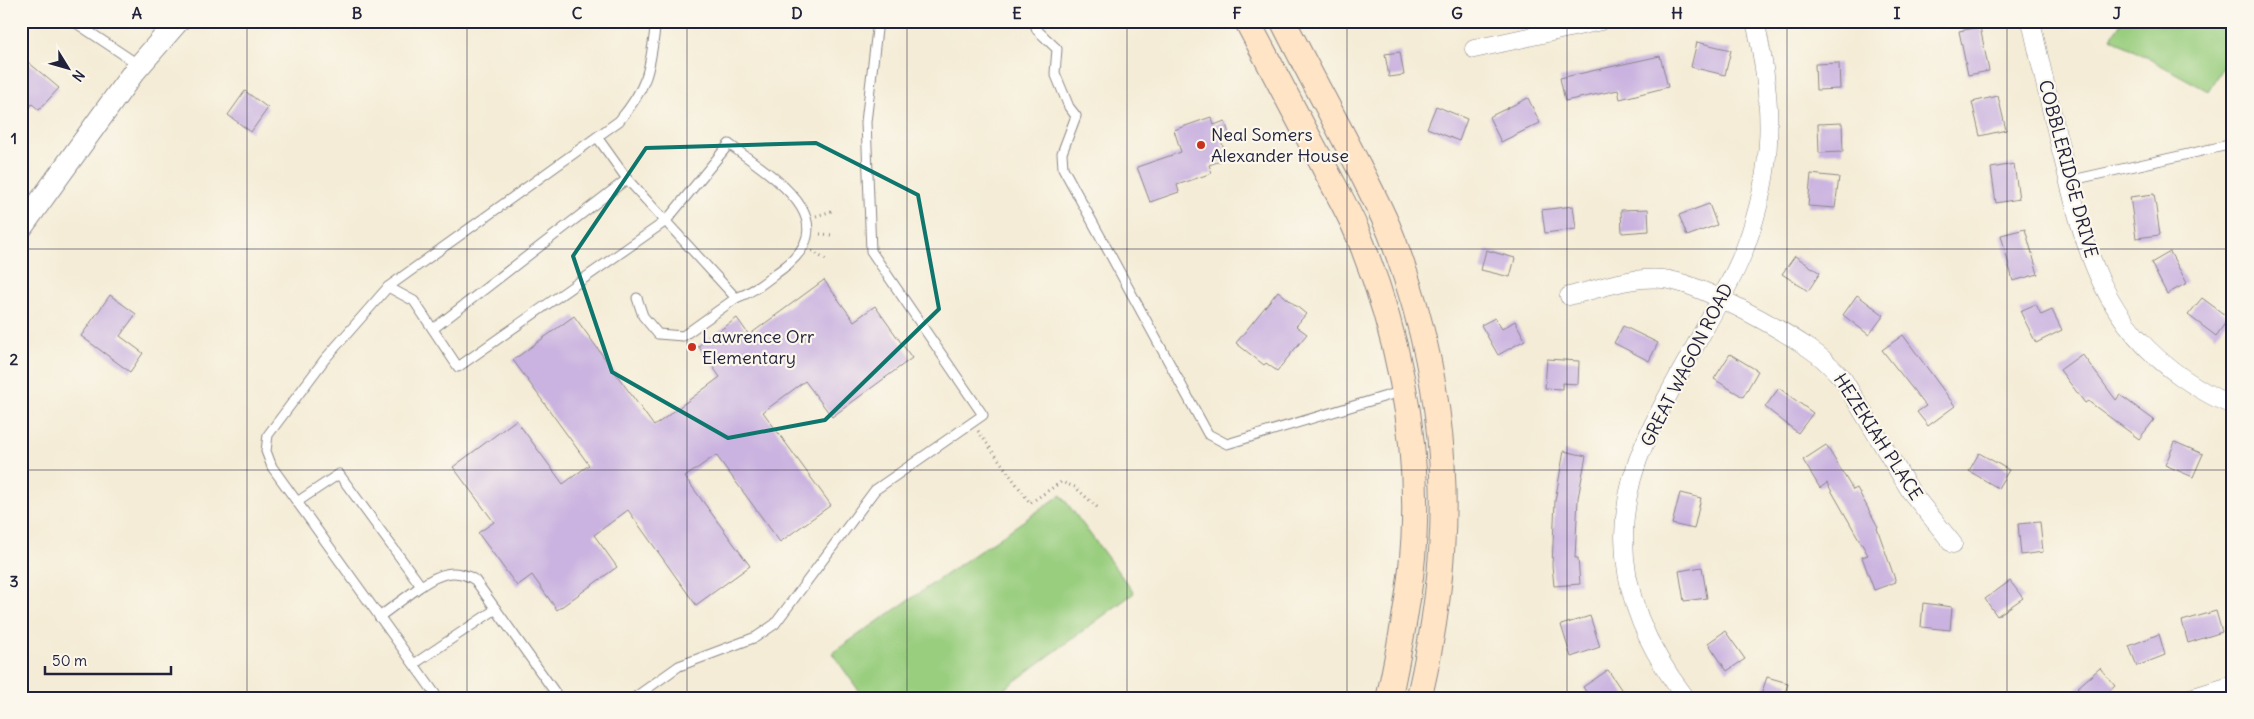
<svg xmlns="http://www.w3.org/2000/svg" width="2254" height="719" font-family="Delius,sans-serif">
<rect width="100%" height="100%" fill="#fbf7ec"/>
<filter id="ink" filterUnits="userSpaceOnUse"><feTurbulence type="fractalNoise" baseFrequency=".02" numOctaves="2"/><feDisplacementMap in="SourceGraphic" scale="10" xChannelSelector="R" yChannelSelector="G"/><feConvolveMatrix kernelMatrix="1 2 1 2 8 2 1 2 1" color-interpolation-filters="sRGB"/></filter>
<filter id="wash" filterUnits="userSpaceOnUse"><feTurbulence type="fractalNoise" baseFrequency=".0096" numOctaves="4" result="noise"/><feDisplacementMap in="SourceGraphic" scale="20" xChannelSelector="R" yChannelSelector="G"/><feGaussianBlur stdDeviation="1.12" result="paint"/><feColorMatrix in="noise" values="0 0 0 0 0 0 0 0 0 0 0 0 0 0 0 0 0 1.4 0 .05"/><feComposite in="paint" operator="in"/></filter>
<g filter="url(#wash)">
<rect width="100%" height="100%" fill="#f4ecd6"/>
<!-- green -->
<g fill="#9ace7f" stroke="#5e785d">
<polygon points="2122,21 2233,21 2233,50 2208,91 2111,38"/>
<polygon points="1061,495 1134,593 992,698 864,698 832,653"/>
</g>
<g id="blocks">
<!-- building -->
<g fill="#cab3e0">
<polygon points="1980,27 1989,71 1968,75 1959,31"/>
<polygon points="1697,42 1731,50 1725,75 1691,67"/>
<polygon points="1400,52 1404,75 1389,77 1385,54"/>
<polygon points="1660,56 1668,87 1620,99 1618,90 1565,101 1560,78"/>
<polygon points="28,62 59,88 39,110 32,104 30,107 21,99 21,70"/>
<polygon points="1839,63 1840,89 1816,90 1815,64"/>
<polygon points="245,91 268,108 251,132 228,115"/>
<polygon points="1998,96 2006,130 1980,136 1972,102"/>
<polygon points="1528,98 1540,123 1501,142 1489,117"/>
<polygon points="1436,106 1467,119 1459,141 1427,128"/>
<polygon points="1211,117 1214,125 1225,121 1230,137 1221,140 1224,150 1220,151 1223,160 1209,165 1212,173 1177,185 1179,192 1150,202 1137,167 1181,152 1174,130"/>
<polygon points="1842,123 1843,152 1819,153 1818,124"/>
<polygon points="2014,164 2019,199 1996,203 1991,168"/>
<polygon points="1811,174 1839,177 1835,208 1808,206"/>
<polygon points="2154,194 2160,235 2136,238 2130,197"/>
<polygon points="1709,204 1717,225 1687,236 1679,215"/>
<polygon points="1573,206 1576,229 1545,233 1542,210"/>
<polygon points="1648,209 1649,231 1622,233 1621,210"/>
<polygon points="2025,229 2038,274 2013,281 2001,235"/>
<polygon points="1486,250 1515,258 1510,277 1481,270"/>
<polygon points="2170,252 2187,283 2167,294 2151,263"/>
<polygon points="1795,256 1820,273 1808,291 1782,274"/>
<polygon points="824,280 854,321 875,306 912,358 832,417 805,381 763,412 831,505 780,542 716,455 685,477 750,566 696,605 628,510 594,535 617,567 557,610 532,575 517,586 478,533 494,522 453,467 516,420 563,484 589,465 513,360 574,316 654,426 720,377 698,346 737,318 749,335"/>
<polygon points="1278,291 1306,314 1296,326 1307,334 1277,371 1266,363 1264,365 1236,343"/>
<polygon points="110,295 136,314 120,336 143,353 130,372 81,336"/>
<polygon points="1857,295 1884,315 1869,335 1843,315"/>
<polygon points="2202,298 2229,318 2216,336 2188,315"/>
<polygon points="2036,304 2041,315 2052,310 2062,330 2036,343 2020,311"/>
<polygon points="1495,318 1502,329 1515,321 1525,340 1498,355 1481,325"/>
<polygon points="1623,326 1658,343 1649,361 1614,343"/>
<polygon points="1903,335 1955,406 1928,426 1917,412 1926,406 1882,350"/>
<polygon points="1730,354 1758,371 1743,397 1714,379"/>
<polygon points="2082,354 2116,400 2120,395 2154,420 2139,439 2088,401 2085,403 2060,370"/>
<polygon points="1547,359 1579,361 1578,384 1562,383 1562,389 1545,388"/>
<polygon points="1779,388 1813,413 1798,433 1765,407"/>
<polygon points="2175,442 2203,454 2193,477 2165,465"/>
<polygon points="1826,445 1853,490 1857,488 1878,527 1877,528 1896,582 1874,590 1862,557 1868,555 1827,483 1820,488 1803,460"/>
<polygon points="1564,451 1586,456 1578,498 1575,558 1578,558 1580,584 1554,586 1552,565 1555,501"/>
<polygon points="1979,453 2009,470 1998,488 1969,471"/>
<polygon points="1680,493 1701,498 1694,529 1672,524"/>
<polygon points="2040,522 2043,552 2021,555 2018,524"/>
<polygon points="1702,567 1707,598 1684,601 1679,571"/>
<polygon points="2010,581 2023,598 1997,616 1985,599"/>
<polygon points="1923,603 1952,607 1950,630 1921,627"/>
<polygon points="2216,611 2222,632 2188,643 2182,621"/>
<polygon points="1590,616 1600,647 1571,657 1561,625"/>
<polygon points="1725,631 1745,659 1727,671 1708,643"/>
<polygon points="2159,634 2165,655 2137,666 2129,646"/>
<polygon points="2100,668 2115,686 2101,698 2085,698 2077,688"/>
<polygon points="1608,670 1627,698 1590,698 1583,687"/>
<polygon points="1767,677 1788,683 1784,698 1760,698"/>
</g>
</g>
</g>
<g filter="url(#ink)">
<use href="#blocks" fill-opacity="0" stroke="#8b8788" stroke-width="1"/>
<g fill="none" stroke-linecap="round" stroke-linejoin="round">
<!-- service casing -->
<g stroke="#8b8788" stroke-width="11">
<g id="service">
<polyline points="73,21 139,65"/>
<polyline points="1034,21 1037,30 1057,49 1055,73 1069,107 1076,116 1062,153 1063,168 1208,434 1227,444 1403,391"/>
<polyline points="2068,181 2233,144"/>
<path d="M 388,287 L 414,301 L 458,367 L 666,221 L 729,144 C 769,175 849,219 782,269 C 767,280 754,292 736,298 L 627,179 L 597,137"/>
<polyline points="637,298 643,316 658,334 683,336 736,298"/>
<polyline points="433,329 627,179"/>
<path d="M 297,502 L 339,474 L 421,586 C 439,574 455,567 475,580 L 559,698"/>
<polyline points="379,617 421,586"/>
<polyline points="414,664 496,609"/>
<path d="M 438,698 L 272,467 L 266,451 L 268,435 L 325,359 L 388,287 L 619,121 C 650,84 650,67 656,21"/>
<polyline points="634,698 679,666 756,637 775,624 875,490 983,415 871,251 866,122 878,21"/>
</g>
</g>
<!-- minor casing -->
<g stroke="#8b8788" stroke-width="19">
<g id="minor">
<path d="M 2031,21 C 2041,66 2051,110 2062,154 C 2084,245 2101,322 2183,378 C 2199,389 2215,399 2233,405"/>
<polyline points="1474,49 1601,21"/>
<path d="M 1569,296 C 1599,289 1632,276 1663,279 C 1698,282 1779,328 1810,349 C 1822,357 1833,368 1843,379 L 1911,492 L 1953,544"/>
<path d="M 1686,698 C 1625,620 1604,533 1646,440 C 1663,401 1686,363 1706,326 C 1720,300 1735,275 1745,248 C 1775,168 1774,103 1755,21"/>
<polyline points="2190,698 2233,685"/>
</g>
</g>
<!-- tertiary casing -->
<g stroke="#8b8788" stroke-width="24">
<polyline id="tertiary" points="21,228 133,73 178,21"/>
</g>
<!-- secondary casing -->
<g stroke="#8b8788" stroke-width="27">
<g id="secondary">
<path d="M 1247,21 C 1272,68 1296,115 1321,161 C 1333,185 1347,208 1357,232 C 1397,328 1419,433 1414,537 C 1411,592 1400,645 1389,698"/>
<path d="M 1283,21 C 1316,87 1352,150 1383,216 C 1393,237 1400,259 1407,280 C 1453,423 1453,553 1419,698"/>
</g>
</g>
<!-- path -->
<g stroke="#8b8788" stroke-width="3" stroke-dasharray="1 4" stroke-linecap="butt">
<polyline points="816,216 832,211"/>
<polyline points="820,234 834,235"/>
<polyline points="812,251 826,260"/>
<polyline points="978,431 1030,503 1061,482 1075,487 1098,508"/>
</g>
<!-- service -->
<use href="#service" stroke="#fff" stroke-width="9"/>
<!-- minor -->
<use href="#minor" stroke="#fff" stroke-width="18"/>
<!-- tertiary -->
<use href="#tertiary" stroke="#fff" stroke-width="22"/>
<!-- secondary -->
<use href="#secondary" stroke="#ffe4c6" stroke-width="25"/>
</g>
</g>
<!-- marked area -->
<path fill="none" stroke="#0f766e" stroke-width="4" stroke-linejoin="round" d="M 816,143 L 918,195 L 939,309 L 825,420 L 728,438 L 612,372 L 573,256 L 646,148 Z"/>
<!-- grid -->
<path fill="none" stroke="#22223b" stroke-width="1" stroke-opacity="0.55" d="M 247,21 L 247,698M 467,21 L 467,698M 687,21 L 687,698M 907,21 L 907,698M 1127,21 L 1127,698M 1347,21 L 1347,698M 1567,21 L 1567,698M 1787,21 L 1787,698M 2007,21 L 2007,698M 21,249 L 2233,249M 21,470 L 2233,470"/>
<!-- markers -->
<g fill="#c8321e" stroke="#fbf7ec" stroke-width="2">
<circle cx="1201" cy="145" r="5"/>
<circle cx="692" cy="347" r="5"/>
</g>
<g text-anchor="middle" stroke-width="4.5" stroke-linejoin="round" paint-order="stroke">
<!-- poi labels -->
<g font-size="18" fill="#22223b" stroke="#fbf7ec" text-anchor="start">
<text x="1211" y="141">Neal Somers<tspan x="1211" dy="21">Alexander House</tspan></text>
<text x="702" y="343">Lawrence Orr<tspan x="702" dy="21">Elementary</tspan></text>
</g>
<!-- street labels -->
<g font-size="18" fill="#22223b" stroke="#fbf7ec">
<text transform="translate(2068 169) rotate(75)" y="6">COBBLERIDGE DRIVE</text>
<text transform="translate(1687 365) rotate(-63)" y="6">GREAT WAGON ROAD</text>
<text transform="translate(1878 437) rotate(57)" y="6">HEZEKIAH PLACE</text>
</g>
</g>
<!-- margin -->
<rect width="2254" height="719" fill="none" stroke="#fbf7ec" stroke-width="55"/>
<!-- north arrow -->
<g transform="translate(68 68) rotate(127)" stroke="#fbf7ec" stroke-width="4" paint-order="stroke">
<path d="M0-4L9 19L0 12L-9 19Z" fill="#22223b"/>
<text y="-8" font-size="14" font-weight="bold" text-anchor="middle" fill="#22223b">N</text>
</g>
<!-- scale -->
<path d="M45 666v8h126v-8" fill="none" stroke="#22223b" stroke-width="2.5"/>
<text x="52" y="666" font-size="15" fill="#22223b" stroke="#fbf7ec" stroke-width="4" paint-order="stroke">50 m</text>
<rect x="28" y="28" width="2198" height="664" fill="none" stroke="#22223b" stroke-width="2"/>
<g font-size="16" text-anchor="middle" font-weight="bold" fill="#22223b">
<text x="137" y="19">A</text>
<text x="357" y="19">B</text>
<text x="577" y="19">C</text>
<text x="797" y="19">D</text>
<text x="1017" y="19">E</text>
<text x="1237" y="19">F</text>
<text x="1457" y="19">G</text>
<text x="1677" y="19">H</text>
<text x="1897" y="19">I</text>
<text x="2117" y="19">J</text>
<text x="14" y="144">1</text>
<text x="14" y="365">2</text>
<text x="14" y="587">3</text>
</g>
</svg>
